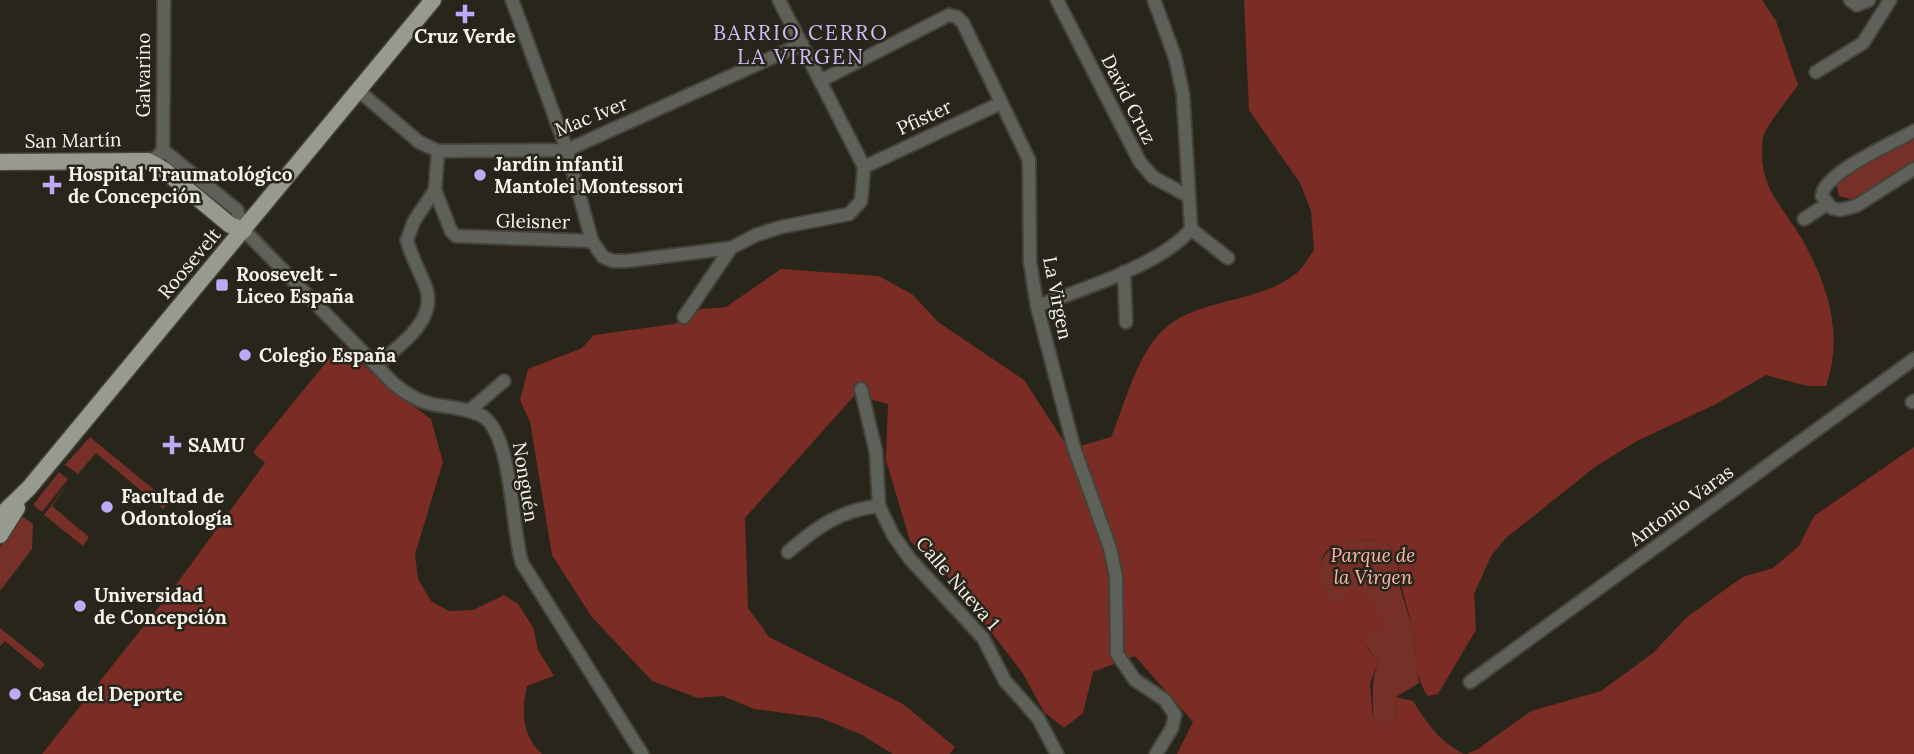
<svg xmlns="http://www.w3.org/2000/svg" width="1914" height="754" font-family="Lora,serif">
<rect width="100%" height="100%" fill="#28251a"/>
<!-- green -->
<g fill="#763028">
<polygon points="1914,137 1914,164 1855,200 1839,196 1836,184 1844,174"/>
<polygon points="90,437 169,502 163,509 96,453 78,474 65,465"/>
<polygon points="59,472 68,479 42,512 33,505"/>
<polygon points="70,480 52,506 89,537 83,546 44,515"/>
<polygon points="23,517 33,524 32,549 0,591 0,547"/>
<path d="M 1341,541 L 1384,541 L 1398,556 L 1398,581 L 1413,630 L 1419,683 L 1396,697 L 1395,722 L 1386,729 L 1373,720 C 1374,695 1370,687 1378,662 L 1367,646 L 1352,584 L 1340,603 L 1327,599 C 1314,574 1318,555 1341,541 Z"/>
<polygon points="0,628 45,664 40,670 5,641 0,646"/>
</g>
<!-- forest -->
<g fill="#7b2c24">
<path d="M 1244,0 L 1762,0 L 1776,21 L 1798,85 C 1790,97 1765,126 1763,138 C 1756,184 1781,204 1802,239 C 1828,285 1844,335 1826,386 L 1807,386 L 1766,375 L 1714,405 L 1637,441 L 1595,467 L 1506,538 L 1491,556 L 1474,594 L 1476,630 L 1438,694 L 1428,696 C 1414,677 1417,655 1413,632 C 1408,604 1398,585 1398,555 L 1384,541 C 1358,541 1318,536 1321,572 C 1322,582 1322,590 1327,599 L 1340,603 L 1351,584 C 1368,591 1379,608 1382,626 L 1367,638 L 1367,647 L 1378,662 L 1370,684 L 1373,720 L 1386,729 L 1395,722 L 1396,697 L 1413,701 C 1427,723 1441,744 1465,754 L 1177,754 L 1193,722 L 1135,656 L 1093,672 L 1083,713 L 1064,728 L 1044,712 L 1022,672 L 948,577 L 910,541 L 886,460 L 888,404 L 855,395 L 745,518 L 748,608 L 769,637 L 903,704 L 955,747 L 950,754 L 893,754 L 862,735 L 821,718 L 754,709 L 723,696 L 698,698 L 652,681 L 591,616 L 552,555 L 530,422 L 520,400 L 528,369 L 582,348 L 594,335 L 674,324 L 701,309 L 726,307 L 781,269 L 879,276 L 913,295 L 938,322 L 1024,380 L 1069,449 L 1111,437 C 1125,404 1136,357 1162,331 C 1198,297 1254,305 1294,275 C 1302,270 1308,258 1314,250 L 1311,211 L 1300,183 L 1249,110 Z"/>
<path d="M 341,344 L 383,383 L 431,419 L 443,462 L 415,554 L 418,579 L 431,601 L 449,611 L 473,610 L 504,595 L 518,604 L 533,627 L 538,650 L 554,676 L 527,686 C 521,711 522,736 542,754 L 42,754 L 170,593 L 265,463 L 253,452 Z"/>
<polygon points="1914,447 1914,754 1466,754 1478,749 1531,711 1601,691 1653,653 1687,617 1730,586 1743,577 1773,568 1799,546 1814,516"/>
</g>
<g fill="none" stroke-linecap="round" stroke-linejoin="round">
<!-- minor casing -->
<g stroke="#454238" stroke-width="16">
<g id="minor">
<polyline points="512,0 567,150 592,241 603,257 613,261 627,261 731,248 756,235 781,227 849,214 861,201 864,167"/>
<polyline points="779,0 864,167"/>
<polyline points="1057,0 1140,162 1153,177 1188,196"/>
<polyline points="1850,0 1857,5 1869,0"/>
<polyline points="1816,72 1863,43 1890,0"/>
<polyline points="820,81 949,15 957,17 963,23 1029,160 1030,262 1037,306 1074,448 1110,548 1116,576 1117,654 1135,680 1165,700 1175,715 1172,728 1156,754"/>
<polyline points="359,91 419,142 438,151 567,150 802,44"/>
<path d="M 1914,131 C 1893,143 1823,173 1822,196 L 1832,208 L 1840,210 L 1856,206 L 1914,169"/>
<path d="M 163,150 L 237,210 L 244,230 L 394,384 C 432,414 440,400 478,414 C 513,426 511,529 522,563 L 642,754"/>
<polyline points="438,151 435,190 451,231 456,236 592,241"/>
<polyline points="148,161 157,157 163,150 164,0"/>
<polyline points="864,167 1001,103"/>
<polyline points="1804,219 1827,204"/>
<polyline points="1191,229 1228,258"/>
<polyline points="1124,272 1126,322"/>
<path d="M 1037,306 C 1080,290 1163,264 1191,229 L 1183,94 L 1175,57 L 1154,0"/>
<polyline points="684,317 731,248"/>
<path d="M 377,365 C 396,348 435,323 427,291 C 422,274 411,258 407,240 L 414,221 L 435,190"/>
<polyline points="861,389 876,452 879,506 893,535 910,559 983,638 1005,681 1038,718 1057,754"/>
<polyline points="1912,402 1914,401"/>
<polyline points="469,411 504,381"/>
<path d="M 788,552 C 817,527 840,510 879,506"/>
<polyline points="1470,682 1914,359"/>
</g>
</g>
<!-- major casing -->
<g stroke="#454238" stroke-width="19">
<g id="major">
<polyline points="0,162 148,161 164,170 230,225 244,230"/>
<polyline points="0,516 29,488 433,0"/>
<polyline points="0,535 17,508"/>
</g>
</g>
<!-- minor -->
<use href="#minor" stroke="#5e605a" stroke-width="12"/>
<!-- major -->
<use href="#major" stroke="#979a8f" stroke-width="16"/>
</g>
<!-- markers -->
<g fill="#bda9f5" stroke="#28251a" stroke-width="2.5">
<path d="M461.5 3.5h7v7h7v7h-7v7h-7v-7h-7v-7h7z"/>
<circle cx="480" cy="175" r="7"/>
<path d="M48.5 174.5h7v7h7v7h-7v7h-7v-7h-7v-7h7z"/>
<rect x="215" y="278" width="14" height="14" rx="3.5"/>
<circle cx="245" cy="355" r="7"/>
<path d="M168.5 434.5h7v7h7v7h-7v7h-7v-7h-7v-7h7z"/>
<circle cx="107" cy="507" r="7"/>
<circle cx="80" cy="606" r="7"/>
<circle cx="15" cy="694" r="7"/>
</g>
<g text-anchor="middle" stroke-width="5" stroke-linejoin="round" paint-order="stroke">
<!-- poi labels -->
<g font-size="19" font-weight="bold" fill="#f7f4ed" stroke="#28251a" text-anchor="start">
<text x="465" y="43" text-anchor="middle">Cruz Verde</text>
<text x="494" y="171">Jardín infantil<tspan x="494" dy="22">Mantolei Montessori</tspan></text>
<text x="68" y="181">Hospital Traumatológico<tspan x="68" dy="22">de Concepción</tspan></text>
<text x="236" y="281">Roosevelt -<tspan x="236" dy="22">Liceo España</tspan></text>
<text x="259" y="362">Colegio España</text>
<text x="188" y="452">SAMU</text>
<text x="121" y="503">Facultad de<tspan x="121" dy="22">Odontología</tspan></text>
<text x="94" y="602">Universidad<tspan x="94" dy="22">de Concepción</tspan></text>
<text x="29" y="701">Casa del Deporte</text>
</g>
<!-- street labels -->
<g font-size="19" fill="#f7f4ed" stroke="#28251a">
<text transform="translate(143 75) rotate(-90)" y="7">Galvarino</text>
<text transform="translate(1129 99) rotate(63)" y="7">David Cruz</text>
<text transform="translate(591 116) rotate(-22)" y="7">Mac Iver</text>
<text transform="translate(924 117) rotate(-25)" y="7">Pfister</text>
<text transform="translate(73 140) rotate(-1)" y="7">San Martín</text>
<text transform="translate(533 221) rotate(1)" y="7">Gleisner</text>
<text transform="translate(189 263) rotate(-50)" y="7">Roosevelt</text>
<text transform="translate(1058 298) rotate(79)" y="7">La Virgen</text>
<text transform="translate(526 482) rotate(81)" y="7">Nonguén</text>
<text transform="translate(1681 505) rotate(-36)" y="7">Antonio Varas</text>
<text transform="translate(958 583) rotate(49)" y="7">Calle Nueva 1</text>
</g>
<!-- park labels -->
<g font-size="19" font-style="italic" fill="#feb6ab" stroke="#28251a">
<text x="1373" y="562">Parque de<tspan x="1373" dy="22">la Virgen</tspan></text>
</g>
<!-- neighbourhood labels -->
<g font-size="21" letter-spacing="2" fill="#ccbff8" stroke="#28251a">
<text x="801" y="40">BARRIO CERRO<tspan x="801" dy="24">LA VIRGEN</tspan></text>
</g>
</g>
</svg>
